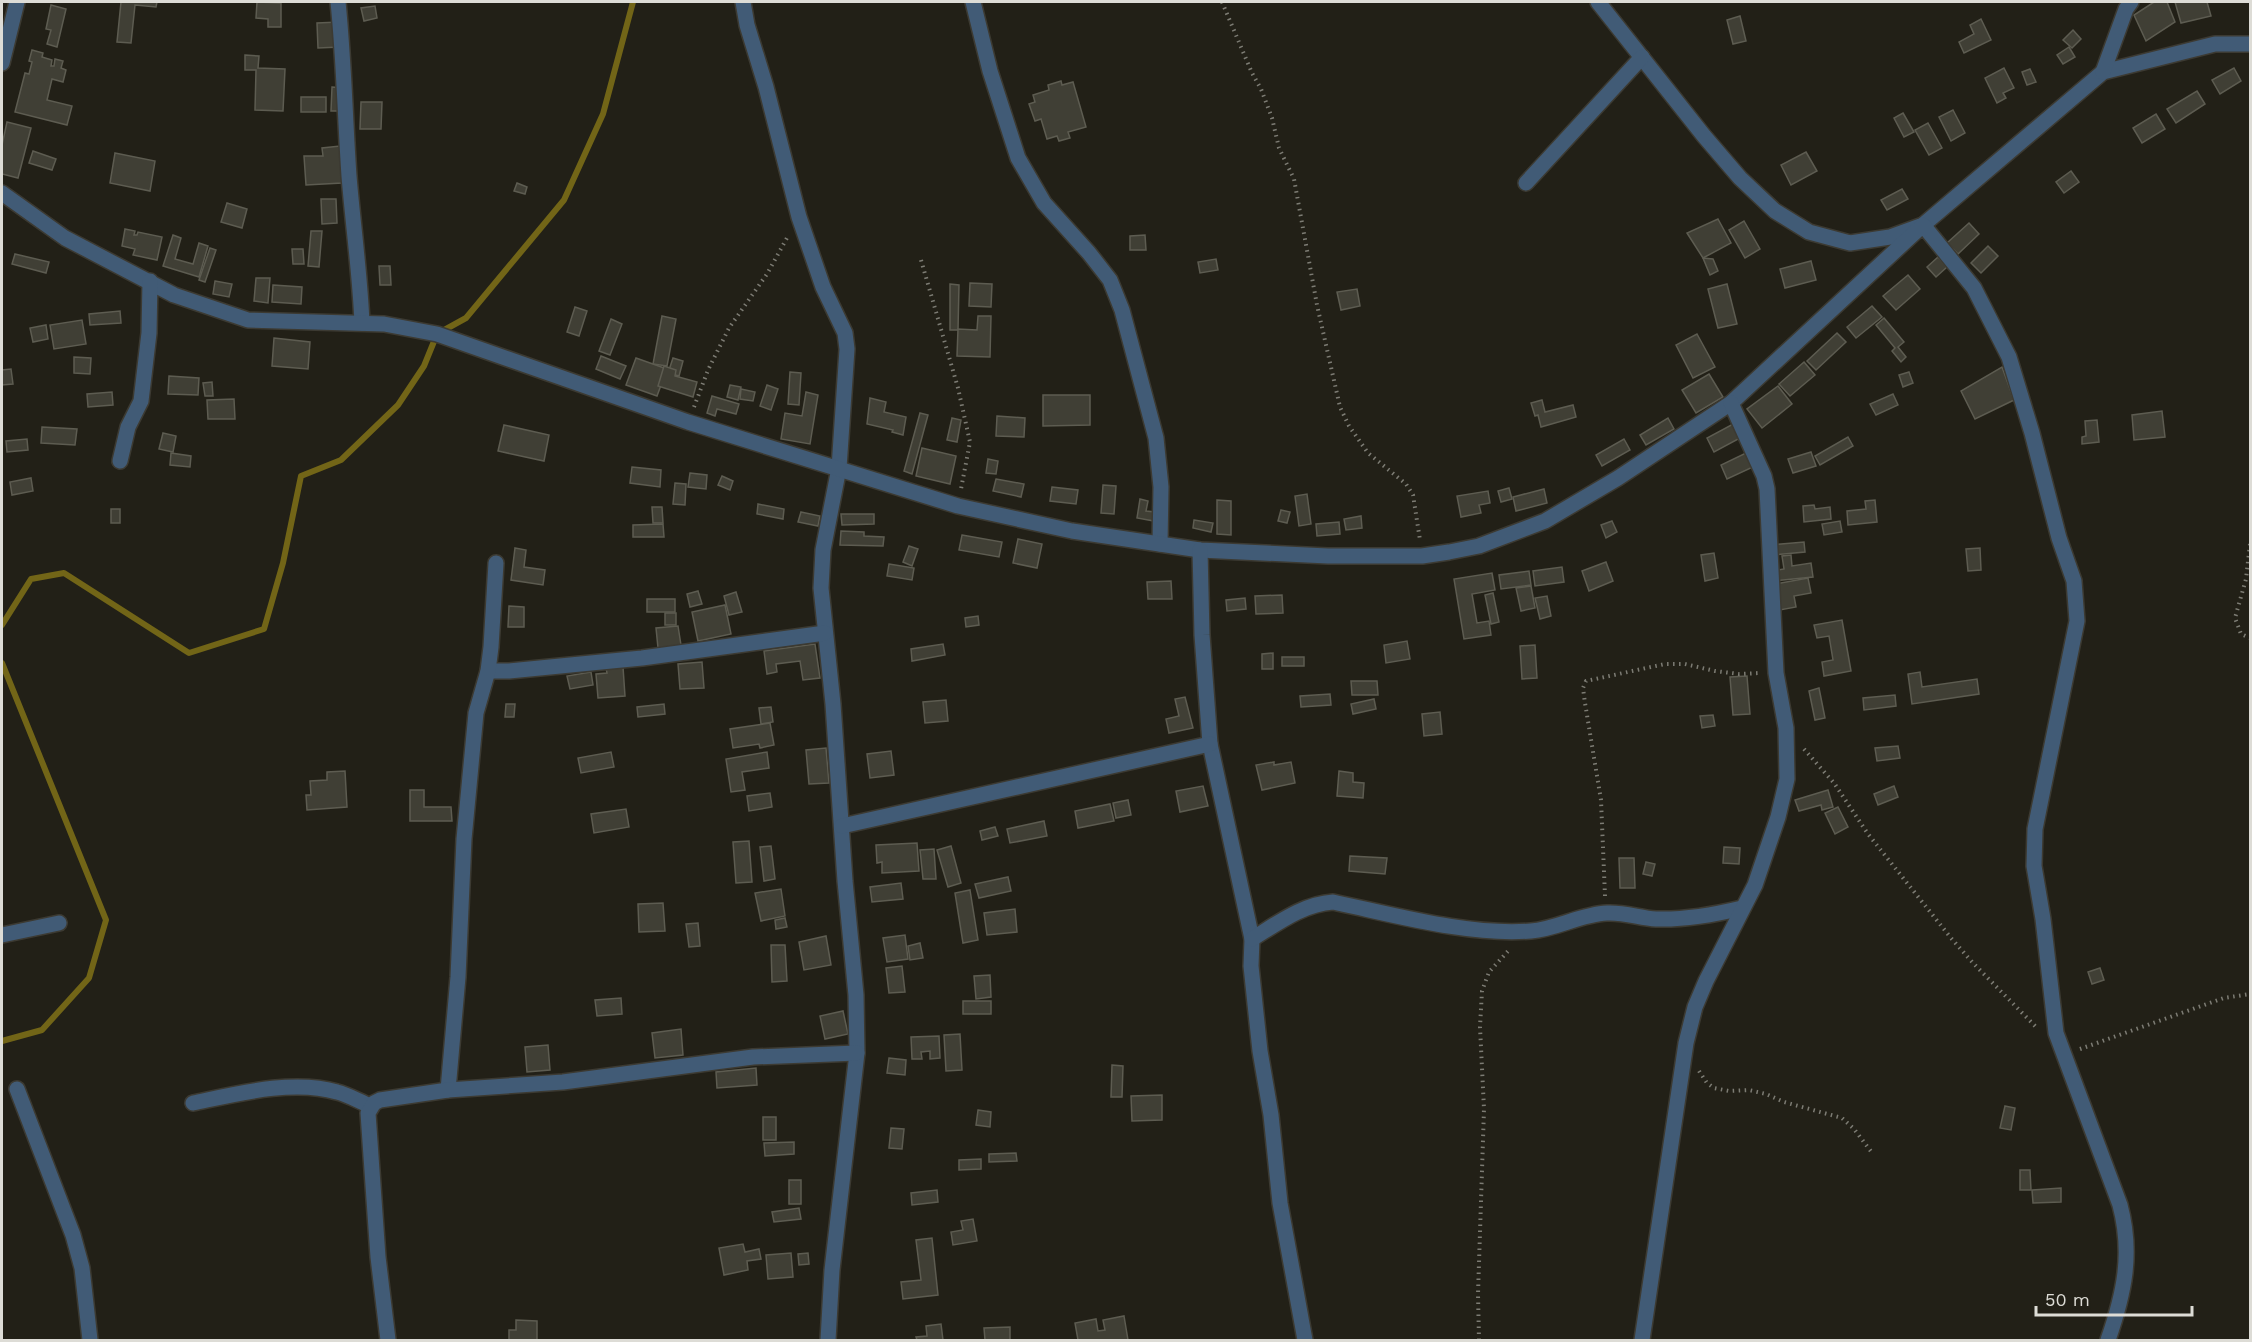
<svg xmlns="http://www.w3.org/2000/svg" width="2252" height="1342" font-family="'Work Sans',sans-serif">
<rect width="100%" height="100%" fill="#222017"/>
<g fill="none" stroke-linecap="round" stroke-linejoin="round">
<!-- stream -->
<g stroke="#726517" stroke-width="6">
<polyline points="2,625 31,579 64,573 189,653 264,629 283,563 301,476 341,460 398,405 424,366 437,334 466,318 564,200 603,114 633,2"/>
<polyline points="2,663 106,920 89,978 42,1030 2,1041"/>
</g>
</g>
<!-- building -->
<g fill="#403f35" stroke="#5d5c51" stroke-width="1.5">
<polygon points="121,2 157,2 156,7 135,5 131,43 117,42"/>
<polygon points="257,2 281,3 281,27 268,27 268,19 256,18"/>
<polygon points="2154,2 2167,2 2175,22 2146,41 2134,15"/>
<polygon points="2175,2 2207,2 2211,16 2181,23"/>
<polygon points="51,5 66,9 57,47 47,44 51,30 46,29"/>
<polygon points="375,6 377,18 364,21 361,8"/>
<polygon points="1740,16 1746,41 1733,44 1727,20"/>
<polygon points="1981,19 1991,40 1964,53 1959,42 1974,34 1970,25"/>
<polygon points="339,22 340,47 318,48 317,23"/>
<polygon points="2073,30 2081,39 2072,48 2063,40"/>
<polygon points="2069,47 2075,57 2063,64 2057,55"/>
<polygon points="32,50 43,53 42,57 52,60 51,66 54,66 55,59 63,61 61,68 66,70 63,82 52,79 47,100 72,106 67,125 15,112 25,73 29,74 32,62 29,61"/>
<polygon points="245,55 259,56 258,68 285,69 283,111 255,110 256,70 245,70"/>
<polygon points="2004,68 2014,88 2003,93 2006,98 1997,103 1985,78"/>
<polygon points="2234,68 2241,81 2220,94 2212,80"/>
<polygon points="2030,69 2036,82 2027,85 2022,72"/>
<polygon points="1061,81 1062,85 1073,82 1086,127 1068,132 1070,138 1059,141 1057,136 1047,139 1041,119 1035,121 1029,104 1035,102 1033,95 1049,90 1048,85"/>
<polygon points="332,87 343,88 341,111 331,111"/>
<polygon points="2197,91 2205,104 2176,123 2167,109"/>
<rect x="301" y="97" width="25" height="15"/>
<polygon points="361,102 382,102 381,129 360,129"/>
<polygon points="1953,110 1965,133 1951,141 1939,117"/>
<polygon points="1903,113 1914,132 1904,137 1894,118"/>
<polygon points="2156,114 2165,129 2142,143 2133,128"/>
<polygon points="7,122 31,128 18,178 2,174 2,145"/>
<polygon points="1928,123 1942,148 1929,155 1915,130"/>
<polygon points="340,146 342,183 306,185 304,156 323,156 322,148"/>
<polygon points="33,151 56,159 52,170 29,163"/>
<polygon points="1806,152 1817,171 1791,185 1781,165"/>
<polygon points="115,153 155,161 150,191 110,183"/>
<polygon points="2071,171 2079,182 2064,193 2056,182"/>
<polygon points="517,183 527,187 525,194 514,191"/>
<polygon points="1902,189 1908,199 1887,210 1881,200"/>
<polygon points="321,199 336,199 337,223 322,224"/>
<polygon points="227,203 247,209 242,228 221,222"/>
<polygon points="1718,219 1731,243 1703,258 1687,233"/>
<polygon points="1744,221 1760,249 1745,258 1729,230"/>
<polygon points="1969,223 1979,234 1958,254 1947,243"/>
<polygon points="125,229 135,231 134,235 137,235 138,232 162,237 157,260 133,255 135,249 122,246"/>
<polygon points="311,231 322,231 319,267 308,266"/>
<polygon points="173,235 181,238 175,259 193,264 199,243 208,246 199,277 163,266"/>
<polygon points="1145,235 1146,250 1130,250 1130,236"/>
<polygon points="1988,246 1998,256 1981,273 1971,263"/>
<polygon points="210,248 216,250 205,282 199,280"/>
<polygon points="292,249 303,249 304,264 293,264"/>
<polygon points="15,254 49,262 46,273 12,264"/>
<polygon points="1938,257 1947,267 1936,277 1927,267"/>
<polygon points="1703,258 1713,259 1718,271 1710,275"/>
<polygon points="1216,259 1218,270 1200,273 1198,262"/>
<polygon points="1811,261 1816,280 1785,288 1780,269"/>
<polygon points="379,266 390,266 391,285 380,285"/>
<polygon points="1908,275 1920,289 1896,310 1883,296"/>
<polygon points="256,278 270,278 268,303 254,301"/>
<polygon points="215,281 232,284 229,297 213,294"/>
<polygon points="970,283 992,284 991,307 969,306"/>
<polygon points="950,284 959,285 958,330 950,330"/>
<polygon points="1727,284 1737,324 1718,328 1708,289"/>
<polygon points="273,285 302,287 301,304 272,302"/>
<polygon points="1357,289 1360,306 1341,310 1337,292"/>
<polygon points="1872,306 1882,317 1856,338 1847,327"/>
<polygon points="575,307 587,311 579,336 567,332"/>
<polygon points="120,311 121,323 90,325 89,314"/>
<polygon points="662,316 676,319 667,366 653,364"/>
<polygon points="978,316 991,316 990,357 957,356 958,329 977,330"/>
<polygon points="1884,318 1904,342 1898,347 1906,357 1901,362 1892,351 1895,348 1876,325"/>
<polygon points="611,319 622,324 610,355 599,351"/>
<polygon points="82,320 86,344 54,349 50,325"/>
<polygon points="46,325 48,339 33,342 30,328"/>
<polygon points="1837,333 1846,342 1816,370 1807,361"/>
<polygon points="1697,334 1715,367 1693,378 1676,345"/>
<polygon points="274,338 310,342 308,369 272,366"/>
<polygon points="601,356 626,366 620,379 596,369"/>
<polygon points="74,357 91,358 90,374 74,373"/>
<polygon points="636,358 667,369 657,396 626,385"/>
<polygon points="673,358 683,361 679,376 668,373"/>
<polygon points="1804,362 1815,375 1790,396 1779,384"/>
<polygon points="664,366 676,370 675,376 697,382 693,397 658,386"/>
<polygon points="2002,367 2014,400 1975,419 1961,391"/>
<polygon points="11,369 13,384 2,385 2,370"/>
<polygon points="790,372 801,373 799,405 788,404"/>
<polygon points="1909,372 1913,383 1903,387 1899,375"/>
<polygon points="1709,374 1723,397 1696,413 1682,390"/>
<polygon points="169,376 199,378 198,395 168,394"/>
<polygon points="212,382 213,396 205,396 203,383"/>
<polygon points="730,385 741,387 738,400 727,397"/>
<polygon points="767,385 778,389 771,410 760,406"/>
<polygon points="1778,386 1792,404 1762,428 1747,409"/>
<polygon points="741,389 755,392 753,401 740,399"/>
<polygon points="112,392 113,405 88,407 87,394"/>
<polygon points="806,392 818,395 810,444 781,439 785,413 802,416"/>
<polygon points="1893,394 1898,405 1876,415 1870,404"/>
<polygon points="1043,395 1090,395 1090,425 1043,426"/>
<polygon points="712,396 739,404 736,414 717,409 715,416 707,413"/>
<polygon points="870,398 886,402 884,412 906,417 903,435 892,432 893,430 867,424"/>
<polygon points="234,399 235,419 208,419 207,400"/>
<polygon points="1542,400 1545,412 1573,405 1576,417 1541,427 1538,415 1535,416 1531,403"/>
<polygon points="2162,411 2165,437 2134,440 2132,415"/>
<polygon points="920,413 928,415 912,474 904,471"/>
<polygon points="997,416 1025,418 1024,437 996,436"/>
<polygon points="952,418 961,420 957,442 947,440"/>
<polygon points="1668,418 1674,429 1646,445 1640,435"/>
<polygon points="2097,420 2099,442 2082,444 2082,437 2086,436 2085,421"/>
<polygon points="1735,423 1742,437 1714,452 1707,438"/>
<polygon points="504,425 549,435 544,461 498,451"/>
<polygon points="42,427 77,429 75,445 41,443"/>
<polygon points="163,433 176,436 173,452 159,449"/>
<polygon points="1848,437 1853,446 1820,465 1815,456"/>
<polygon points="27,439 28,450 7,452 6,441"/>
<polygon points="1624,439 1630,450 1602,466 1596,455"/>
<polygon points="922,448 956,456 950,484 916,476"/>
<polygon points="1811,452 1816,466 1793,473 1788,459"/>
<polygon points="171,453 191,456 190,467 170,465"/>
<polygon points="1746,453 1753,467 1727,479 1721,465"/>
<polygon points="988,459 998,461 996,474 986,473"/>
<polygon points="632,467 661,470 660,487 630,483"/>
<polygon points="690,473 707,475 706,489 688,487"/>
<polygon points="722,476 733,481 730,490 718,485"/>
<polygon points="31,478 33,491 12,495 10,482"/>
<polygon points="996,479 1024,484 1021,497 993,491"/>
<polygon points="675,483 686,484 685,505 673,504"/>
<polygon points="1103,485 1116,486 1114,514 1101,513"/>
<polygon points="1052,487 1078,490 1076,504 1050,501"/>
<polygon points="1509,488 1512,499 1501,502 1498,491"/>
<polygon points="1544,489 1547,503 1516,511 1513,497"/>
<polygon points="1488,491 1490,503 1479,505 1481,513 1461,517 1457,496"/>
<polygon points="1307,494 1311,524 1299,526 1295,496"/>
<polygon points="1140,499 1148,501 1146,511 1155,512 1154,521 1137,518"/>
<polygon points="1217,500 1231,501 1231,535 1217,534"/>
<polygon points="1875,500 1877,522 1848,525 1847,511 1866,509 1865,501"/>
<polygon points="758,504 784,509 783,519 757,514"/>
<polygon points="1814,505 1815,509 1830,507 1831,519 1804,522 1803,506"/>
<polygon points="652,507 662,507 663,523 653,523"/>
<rect x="111" y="509" width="9" height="14"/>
<polygon points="1281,510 1290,512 1287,523 1278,521"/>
<polygon points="801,512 820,516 818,526 798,522"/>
<polygon points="841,514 874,514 874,524 842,525"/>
<polygon points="1361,516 1362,528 1346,530 1344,519"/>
<polygon points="1194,520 1213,523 1211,532 1193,528"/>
<polygon points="1612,521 1617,532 1606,538 1601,525"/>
<polygon points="1840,521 1842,532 1824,535 1822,524"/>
<polygon points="1339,522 1340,534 1317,536 1316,524"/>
<polygon points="663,524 664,537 633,537 633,525"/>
<polygon points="841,531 864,532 864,536 884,537 883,546 840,545"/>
<polygon points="962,535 1002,542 999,557 959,550"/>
<polygon points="1018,539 1042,544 1037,568 1013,563"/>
<polygon points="1804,542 1805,552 1771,555 1770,545"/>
<polygon points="909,546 918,549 912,566 903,562"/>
<polygon points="515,548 526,550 524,567 545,570 543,585 511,580"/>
<polygon points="1980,548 1981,570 1968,571 1966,549"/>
<polygon points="1714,553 1718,578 1705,581 1701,555"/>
<polygon points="1791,555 1792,566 1811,563 1813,577 1773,581 1772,571 1784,569 1782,556"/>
<polygon points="1606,562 1613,581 1589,591 1582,571"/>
<polygon points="889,564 914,568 912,580 887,576"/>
<polygon points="1562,567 1564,582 1535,586 1533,571"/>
<polygon points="1529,571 1531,585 1501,589 1499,575"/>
<polygon points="1492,573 1495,590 1472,594 1477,623 1489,621 1491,635 1464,639 1454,579"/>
<polygon points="1808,578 1811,593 1794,596 1796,607 1780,610 1775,584"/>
<polygon points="1171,581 1172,599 1148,599 1147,582"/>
<polygon points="1531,586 1535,608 1521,611 1516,588"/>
<polygon points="698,591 702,604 690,607 687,594"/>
<polygon points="736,592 742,612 729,615 724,596"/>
<polygon points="1493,593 1499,622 1491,624 1485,595"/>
<polygon points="1282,595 1283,613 1256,614 1255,596"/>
<polygon points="1547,596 1551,616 1540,619 1535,598"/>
<polygon points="1245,598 1246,609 1227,611 1226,600"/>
<rect x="647" y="599" width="28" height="13"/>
<polygon points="725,605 731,634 698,641 692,612"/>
<polygon points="509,606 524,607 524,627 508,627"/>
<rect x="665" y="613" width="11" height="12"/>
<polygon points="978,616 979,625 966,627 965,618"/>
<polygon points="1842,620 1851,671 1824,676 1822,662 1833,660 1829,636 1817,638 1814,625"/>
<polygon points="678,626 681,645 658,648 656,628"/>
<polygon points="1407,641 1410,659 1386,663 1384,645"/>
<polygon points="815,644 820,678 803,680 800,661 776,664 777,672 767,674 764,651"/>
<polygon points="943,644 945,655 912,661 911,649"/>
<polygon points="1535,645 1537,678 1522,679 1520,646"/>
<polygon points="1273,653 1273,669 1262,669 1262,654"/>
<rect x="1282" y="657" width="22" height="9"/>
<polygon points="702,662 704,688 680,689 678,664"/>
<polygon points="623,667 625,696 598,698 596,674 607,673 606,668"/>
<polygon points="591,672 593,685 570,689 567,676"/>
<polygon points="1920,672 1922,687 1977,679 1979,694 1912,704 1908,674"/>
<polygon points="1747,676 1750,714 1733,715 1730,677"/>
<polygon points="1351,681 1377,681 1378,695 1352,695"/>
<polygon points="1819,688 1825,718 1815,720 1809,691"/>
<polygon points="1330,694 1331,705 1301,707 1300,696"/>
<polygon points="1895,695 1896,706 1864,710 1863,698"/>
<polygon points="1185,697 1193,728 1169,733 1166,719 1179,716 1175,699"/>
<polygon points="1374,699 1376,709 1353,714 1351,704"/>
<polygon points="946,700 948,721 925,723 923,702"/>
<polygon points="506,704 515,704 514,717 505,717"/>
<polygon points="664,704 665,714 638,717 637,707"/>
<polygon points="771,707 773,722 761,724 759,708"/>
<polygon points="1440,712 1442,734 1424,736 1422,714"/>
<polygon points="1713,715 1715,726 1702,728 1700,716"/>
<polygon points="770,723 774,745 760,748 759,744 733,748 730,729"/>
<polygon points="1898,746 1900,758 1877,761 1875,748"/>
<polygon points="826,748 829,783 809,784 806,750"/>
<polygon points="891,751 894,775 870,778 867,754"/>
<polygon points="611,752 614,767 581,773 578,758"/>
<polygon points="767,752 769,768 742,772 745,790 731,792 726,759"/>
<polygon points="1274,762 1274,765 1291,762 1295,783 1262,790 1256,765"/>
<polygon points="345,771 347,807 307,810 306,795 311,795 310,781 327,780 327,772"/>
<polygon points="1339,771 1353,773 1353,782 1364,783 1363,798 1337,796"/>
<polygon points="1203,786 1208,806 1180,812 1176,791"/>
<polygon points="1894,786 1898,797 1878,805 1874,794"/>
<polygon points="410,790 424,790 424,807 451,807 452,821 410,821"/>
<polygon points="1828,790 1833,807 1822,810 1821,805 1799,811 1795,800"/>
<polygon points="770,793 772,807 749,811 747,796"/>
<polygon points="1128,800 1131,815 1116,818 1113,803"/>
<polygon points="1110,804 1114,821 1078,828 1075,811"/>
<polygon points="1838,807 1848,827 1835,834 1825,813"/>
<polygon points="626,809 629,827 594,833 591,814"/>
<polygon points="1044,821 1047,836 1010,843 1007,829"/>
<polygon points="995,827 998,836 982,840 980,831"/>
<polygon points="749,841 752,882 736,883 733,842"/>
<polygon points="917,843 919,871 882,873 882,862 877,863 876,845"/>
<polygon points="771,846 775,879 764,881 760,847"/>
<polygon points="951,846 961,883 948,887 937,850"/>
<polygon points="1724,847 1740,848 1739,864 1723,863"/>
<polygon points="934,849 936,879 923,879 920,850"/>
<polygon points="1350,856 1387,858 1385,874 1349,871"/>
<polygon points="1619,858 1634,858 1635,888 1620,888"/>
<polygon points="1646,862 1655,864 1652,876 1643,874"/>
<polygon points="1008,877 1011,891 979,898 975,884"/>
<polygon points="901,883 903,899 872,902 870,887"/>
<polygon points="781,889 785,916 761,921 755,893"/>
<polygon points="970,890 978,940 963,943 955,893"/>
<polygon points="663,903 665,931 639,932 638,904"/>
<polygon points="1015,909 1017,932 987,935 984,913"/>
<polygon points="785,918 787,927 776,929 775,920"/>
<polygon points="698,923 700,946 689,947 686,924"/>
<polygon points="905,935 908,959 887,962 883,938"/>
<polygon points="826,936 831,965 804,970 799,942"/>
<polygon points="920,943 923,958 910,960 908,946"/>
<polygon points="771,945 785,945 787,981 772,982"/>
<polygon points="902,966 905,992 889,993 886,968"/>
<polygon points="2100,968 2104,980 2092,984 2088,972"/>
<polygon points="990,975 991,997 976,999 974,976"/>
<polygon points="621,998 622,1014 597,1016 595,1000"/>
<rect x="963" y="1001" width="28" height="13"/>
<polygon points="843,1011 848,1034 825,1039 820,1016"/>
<polygon points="681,1029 683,1055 655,1058 652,1033"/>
<polygon points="960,1034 962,1070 946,1071 944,1035"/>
<polygon points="939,1036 940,1058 930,1059 930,1051 921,1052 922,1059 912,1059 911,1037"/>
<polygon points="548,1045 550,1070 527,1072 525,1047"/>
<polygon points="889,1058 906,1060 905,1075 887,1073"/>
<polygon points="1112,1065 1123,1066 1122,1097 1111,1097"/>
<polygon points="756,1068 757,1085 717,1088 716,1072"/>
<polygon points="1162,1095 1162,1120 1132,1121 1131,1096"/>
<polygon points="2005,1106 2015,1108 2011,1130 2000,1128"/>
<polygon points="978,1110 991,1112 990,1127 976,1125"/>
<rect x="763" y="1117" width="13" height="23"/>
<polygon points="891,1128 904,1129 902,1149 889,1148"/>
<polygon points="794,1142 794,1154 765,1156 764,1143"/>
<polygon points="1016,1153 1017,1161 989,1162 989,1154"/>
<polygon points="981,1159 981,1169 959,1170 959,1160"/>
<polygon points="2020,1170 2030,1170 2031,1190 2020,1190"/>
<rect x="789" y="1180" width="12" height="24"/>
<polygon points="2061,1188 2061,1202 2033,1203 2032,1190"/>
<polygon points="937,1190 938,1202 912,1205 911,1193"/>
<polygon points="799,1208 801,1219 774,1222 772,1212"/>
<polygon points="973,1219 977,1241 953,1245 951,1232 963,1230 961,1221"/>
<polygon points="932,1238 938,1295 903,1299 901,1282 921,1280 916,1240"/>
<polygon points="743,1244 745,1252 759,1249 761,1259 747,1261 748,1270 724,1275 719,1248"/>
<polygon points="791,1253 793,1277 768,1279 766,1255"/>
<polygon points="808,1253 809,1264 799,1265 798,1254"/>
<polygon points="1124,1316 1128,1340 1078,1340 1075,1323 1096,1319 1098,1331 1105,1330 1103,1320"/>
<polygon points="516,1320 537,1321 537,1340 509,1340 509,1330 516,1330"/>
<polygon points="941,1324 943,1340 917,1340 916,1337 927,1336 926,1326"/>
<polygon points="1010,1327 1010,1340 985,1340 984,1328"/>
</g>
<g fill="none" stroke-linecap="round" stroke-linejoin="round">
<!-- minor casing -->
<g stroke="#3c3a32" stroke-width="18">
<g id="minor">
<path d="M 338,2 C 344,60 345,118 349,176 C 353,225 360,274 362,323"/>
<polyline points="743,2 747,25 766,87 799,217 823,287 845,333 847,349 839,468 823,550 821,588 833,704 845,881 856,995 857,1053 832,1270 828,1340"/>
<polyline points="973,2 990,71 1018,158 1044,203 1089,253 1110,280 1122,310 1156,438 1161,487 1160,544"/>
<polyline points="1598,2 1704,136 1740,178 1775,211 1809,232 1850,243 1890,237 1923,225 2103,72 2215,44 2250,44"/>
<polyline points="2,63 17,2"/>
<polyline points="2103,72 2126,9 2131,2"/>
<polyline points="1526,183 1642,57"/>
<path d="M 2,193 L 65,238 L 174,295 L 248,320 L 384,324 L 437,334 L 688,422 L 958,506 L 1072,531 L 1200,550 L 1328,556 L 1422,556 L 1449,552 L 1479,546 L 1545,521 L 1618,478 L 1731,403 L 1923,225 L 1974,288 L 2009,357 L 2032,433 L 2059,538 L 2074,581 L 2077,621 L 2035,829 L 2034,866 L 2043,919 L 2056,1033 L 2120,1205 C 2133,1254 2124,1294 2108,1340"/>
<polyline points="120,461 128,427 141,401 149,333 150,281"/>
<polyline points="1200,550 1202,635 1210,744 1252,939 1251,966 1260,1051 1271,1115 1280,1203 1305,1340"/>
<polyline points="488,671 509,671 642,658 825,633"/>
<polyline points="842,826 1210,744"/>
<polyline points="2,935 59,923"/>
<path d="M 1252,939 C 1278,923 1303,904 1333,902 C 1395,915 1469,936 1531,931 C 1557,929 1581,914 1607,913 C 1624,912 1640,918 1656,919 C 1686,920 1713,915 1742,908"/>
<polyline points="17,1089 73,1235 82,1268 90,1340"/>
<polyline points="448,1090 458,977 464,839 476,713 488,671 491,647 496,563"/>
<path d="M 193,1103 C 236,1094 293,1079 337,1092 C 349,1095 360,1102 371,1106"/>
<polyline points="388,1340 378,1257 368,1113 374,1103 380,1100 448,1090 563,1082 753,1057 857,1053"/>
<polyline points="1642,1340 1686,1043 1695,1007 1706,981 1755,885 1778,817 1787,779 1786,728 1776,673 1767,489 1764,476 1731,403"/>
</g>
</g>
<!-- path -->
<g stroke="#7d7c74" stroke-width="4" stroke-dasharray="1.5 4.5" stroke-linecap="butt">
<polyline points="1222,2 1252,73 1261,89 1272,118 1279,148 1294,179 1317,305 1340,407 1349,426 1368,453 1406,484 1413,495 1420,540"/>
<polyline points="921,260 958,388 970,442 961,489"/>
<polyline points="694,407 708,370 729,328 767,274 788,236"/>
<polyline points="2250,544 2246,579 2235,618 2241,634 2250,638"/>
<polyline points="1804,749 1834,783 1868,834 1951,938 1973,963 2037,1028"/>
<polyline points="1605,896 1601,800 1585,703 1583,688 1586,681 1665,664 1685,664 1715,671 1739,674 1760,673"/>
<polyline points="2080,1049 2224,998 2250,994"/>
<polyline points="1699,1071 1707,1083 1714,1088 1729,1091 1749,1090 1766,1094 1784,1102 1842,1118 1854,1129 1873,1154"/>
<polyline points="1479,1340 1478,1294 1484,1109 1480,1027 1482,991 1489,972 1509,950"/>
</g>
<!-- minor -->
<use href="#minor" stroke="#415b76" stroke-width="15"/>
</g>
<!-- border -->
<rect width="2252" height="1342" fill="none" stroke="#dddcd6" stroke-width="6"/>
<!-- scale -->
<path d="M2036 1306v9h156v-9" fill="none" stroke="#dddcd6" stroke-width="3"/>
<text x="2045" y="1306" font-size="18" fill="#dddcd6" stroke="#222017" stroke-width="4.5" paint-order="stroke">50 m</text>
</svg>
